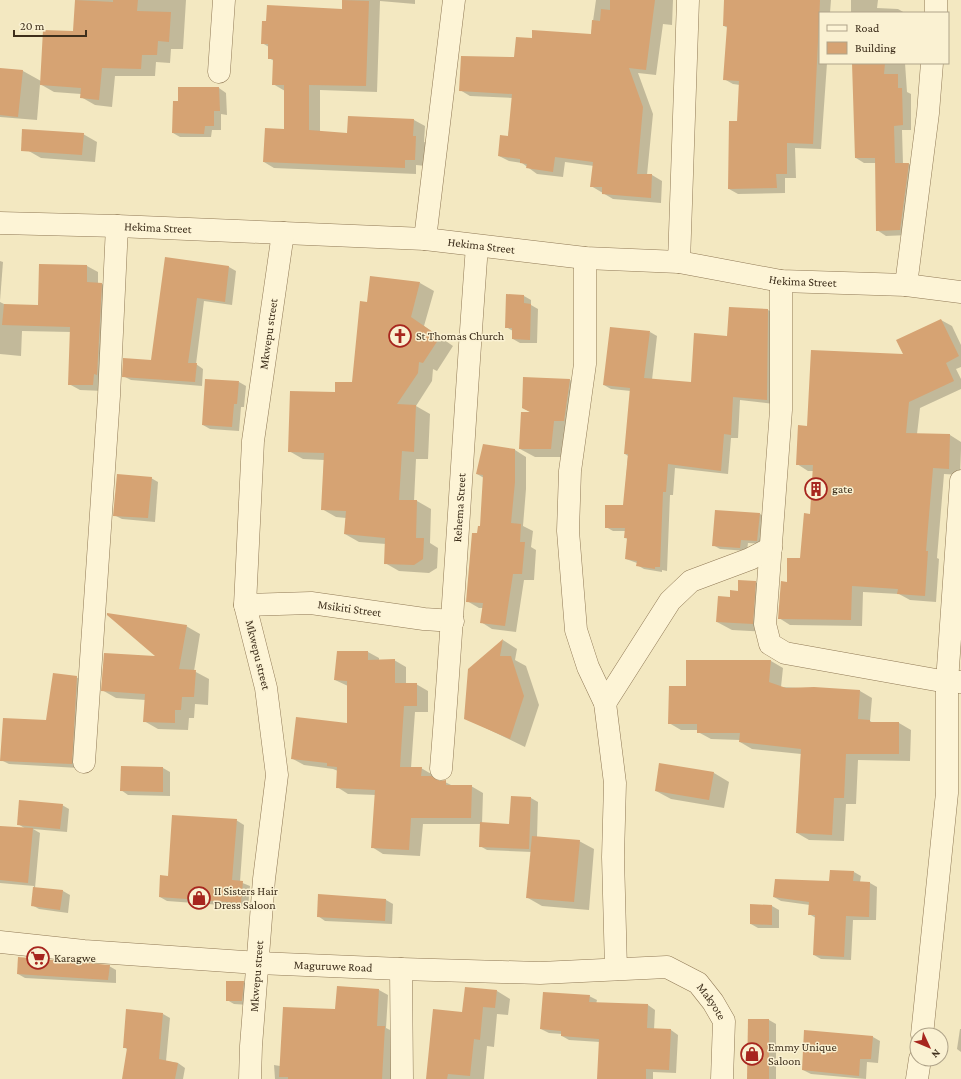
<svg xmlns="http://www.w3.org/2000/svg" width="961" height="1079" font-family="'Crimson Pro',serif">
<rect width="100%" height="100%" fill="#f3e8c1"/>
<!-- shadow -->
<g fill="#0003">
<polygon points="76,0 186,0 183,49 171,49 170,63 156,62 155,76 115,76 112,107 95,105 81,97 81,94 54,92 40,84 37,120 0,117 0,69 23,71 41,81 74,32"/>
<polygon points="343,0 415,0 415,4 380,1 377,92 320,90 320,132 348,134 349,117 414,120 425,126 424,142 427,143 426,166 416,165 416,174 274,168 264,162 285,130 285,91 273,84 274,61 269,58 269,47 262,43 342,10"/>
<polygon points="596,0 673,0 672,25 663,24 656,75 638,73 653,114 647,175 652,175 662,181 661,203 613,199 591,186 594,166 565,162 563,177 537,174 522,163 509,161 499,156 508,137 513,98 470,96 460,90 515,58 591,35"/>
<polygon points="725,0 831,0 830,13 820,13 820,63 827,63 821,149 795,148 796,178 785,178 785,193 738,194 729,189 738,122 740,85 733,84 724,79 728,28 724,26"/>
<polygon points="851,0 878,0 877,8 898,9 905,13 851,13"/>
<polygon points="853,63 905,63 907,92 911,94 911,130 902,130 903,164 909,164 917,169 909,235 886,236 877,230 876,163 864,163 856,158"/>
<polygon points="179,88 219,88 226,93 227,115 221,114 221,130 212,130 211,137 180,137 173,133 179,102"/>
<polygon points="83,134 97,142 95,162 41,158 27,150"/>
<polygon points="166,259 229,267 236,271 232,305 204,301 196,364 203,369 202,386 131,380 123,376 152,361"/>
<polygon points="0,261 3,262 0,301"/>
<polygon points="87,266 98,272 98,284 102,284 113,290 104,391 80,390 69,384 71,332 22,331 21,356 0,354 0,302 6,305 39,307"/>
<polygon points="420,283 434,291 424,326 453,346 437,371 433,369 432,381 416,406 430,414 428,459 416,459 414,501 417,501 431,509 430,543 438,548 437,568 429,573 399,571 385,563 386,544 359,542 345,534 346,518 336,517 322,509 324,460 303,459 289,451 336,393 353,383 368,303"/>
<polygon points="524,296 531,300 531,305 538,309 537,343 520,343 513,339 513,331 506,327"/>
<polygon points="730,308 768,310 775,314 774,404 740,400 738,438 731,438 728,474 675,468 673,495 670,495 667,571 662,570 662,572 644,569 637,565 637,563 626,559 628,539 625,538 626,531 613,531 606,527 624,506 628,456 625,454 631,391 611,389 604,385 650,332 657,336 652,380 692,383 728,337"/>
<polygon points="941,320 952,326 961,345 961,367 956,369 961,379 961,389 920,408 917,434 950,435 961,442 961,449 960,475 944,474 937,558 939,559 936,602 910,600 899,594 863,592 862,626 790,625 779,618 788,583 801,559 811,515 814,471 808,471 797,464 807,427 905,355"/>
<polygon points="524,378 570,380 584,388 565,457 535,457 520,449 532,413 523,408"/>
<polygon points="239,382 246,386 244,407 241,407 239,431 210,429 203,425"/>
<polygon points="515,450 526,457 526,489 523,526 533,531 531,547 536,550 534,580 524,580 516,632 492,629 481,622 483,608 479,608 467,601 481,527 484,478 477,474"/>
<polygon points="151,478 158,482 155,522 122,519 114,515"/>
<polygon points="760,514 767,518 764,544 748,543 747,551 720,549 713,545"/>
<polygon points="755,582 770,590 767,632 732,630 717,622 731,598"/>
<polygon points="186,626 200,634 194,671 209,679 208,705 195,704 194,718 189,718 188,730 158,729 144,721 146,700 116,698 102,690 158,657"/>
<polygon points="503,640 517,649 515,660 526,666 539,705 525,747 465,718"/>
<polygon points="368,652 379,658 379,660 394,660 406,667 406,684 416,684 428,691 428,712 415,712 411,768 421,768 433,775 433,778 440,782 445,782 453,786 471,786 483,793 482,824 510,825 512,797 531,798 538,802 537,837 579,841 594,849 589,910 542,906 528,898 532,852 487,850 480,846 481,824 423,824 420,856 383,854 372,847 376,795 348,794 337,787 338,771 333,769 304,765 293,759 348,724 348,686 335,680"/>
<polygon points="687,661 771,661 783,668 781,687 860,691 872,698 870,721 873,723 899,723 911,730 910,761 858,760 856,804 846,804 844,841 809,840 797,833 801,754 752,749 740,742 740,740 711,739 698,732 698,730 681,730 669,723 687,687"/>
<polygon points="76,677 83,681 79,768 9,764 1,760 47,721"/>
<polygon points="122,767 163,768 170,772 170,796 128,795 121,790"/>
<polygon points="714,773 729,782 724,808 671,799 656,791"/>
<polygon points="62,805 69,809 67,832 33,829 40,833 35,888 63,891 70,895 68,913 39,909 32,905 34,886 0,883 0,827 26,829 18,824"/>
<polygon points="236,820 244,825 240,882 250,886 248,907 167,901 160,897 168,877"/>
<polygon points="854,872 861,876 860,882 870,883 877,887 876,920 853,920 851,960 821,959 814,955 816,918 809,914 810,905 781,901 774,897 830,882"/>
<polygon points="386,900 393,904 392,924 325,921 318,916"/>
<polygon points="751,905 772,906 779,910 779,928 758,928 751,924"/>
<polygon points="109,966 116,970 116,983 25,978 18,974"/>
<polygon points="243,982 250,986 249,1005 234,1004 227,1000"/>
<polygon points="379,990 388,995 386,1028 394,1032 391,1079 275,1079 274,1065 280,1066 336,1010"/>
<polygon points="497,991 510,999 508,1015 497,1014 494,1047 487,1046 484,1079 441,1079 463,1013"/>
<polygon points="589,996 597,1000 596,1004 648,1005 655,1010 654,1030 671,1030 678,1035 676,1073 653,1072 653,1079 598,1079 600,1042 569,1040 562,1036 562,1034 549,1033 541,1029"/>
<polygon points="163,1014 170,1018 166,1061 178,1063 185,1068 183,1079 123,1079 128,1050 124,1047"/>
<polygon points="749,1020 769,1020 776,1024 776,1079 748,1079"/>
<polygon points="960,1029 961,1029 961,1052 957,1049"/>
<polygon points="805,1031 873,1037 880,1041 878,1063 867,1062 866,1079 811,1074 803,1070"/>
</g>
<!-- building -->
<g fill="#d6a373">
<polygon points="75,0 113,2 113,0 138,0 137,11 171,12 169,42 158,41 157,55 142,55 141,69 102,68 99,100 80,98 81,88 40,85 43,30 73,31"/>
<polygon points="342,0 369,1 366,86 309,85 309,130 347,133 348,116 414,119 413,136 416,136 415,160 405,160 405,168 263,162 265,128 284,129 284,85 272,85 273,59 268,59 268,44 261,44 262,21 266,21 267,5 342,9"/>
<polygon points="610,0 655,0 646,70 629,68 643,107 637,174 652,174 651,198 602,194 602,187 590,187 593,162 555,157 553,172 526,168 527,164 520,163 520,159 498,156 500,135 508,136 512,94 459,91 461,56 514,57 516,37 532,38 532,30 591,34 592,20 600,21 601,9 610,10"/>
<polygon points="724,0 820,0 813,144 787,143 787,174 776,174 777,188 728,189 729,121 737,121 739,81 723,80 727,26 723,26"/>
<polygon points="852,63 885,63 884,74 898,74 898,88 902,88 903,125 894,126 895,163 909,163 900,230 876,231 875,158 855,158"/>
<polygon points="0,68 23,70 18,117 0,115"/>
<polygon points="178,87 219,87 220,111 214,111 214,126 205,126 204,134 172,133 173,101 178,101"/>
<polygon points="22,129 84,133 82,155 21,151"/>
<polygon points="165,257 229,266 225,302 197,298 188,363 197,363 195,382 122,377 123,358 151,360"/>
<polygon points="39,264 87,265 87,282 102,283 97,375 94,374 93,385 68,385 70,327 2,325 4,304 38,305"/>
<polygon points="370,276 420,282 411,317 440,337 423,363 419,362 418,373 397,404 416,405 414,452 402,451 399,500 417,500 416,538 424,538 423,559 414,565 384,564 385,538 344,534 346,511 321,510 324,453 288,452 290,391 335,392 335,382 352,382 360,301 367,302"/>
<polygon points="506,294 524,295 524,303 531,304 530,340 512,339 512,328 505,328"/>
<polygon points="729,307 768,309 767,400 733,397 731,435 724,434 721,471 668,464 666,492 663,492 660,567 655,567 655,569 636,566 637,561 625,559 627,538 624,538 625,528 605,528 605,505 623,505 628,454 624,454 630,388 603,385 610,327 650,331 644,378 691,382 694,333 727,336"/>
<polygon points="941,319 959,356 946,363 954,381 909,402 906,433 950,434 949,469 933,468 926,551 928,551 925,596 897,594 898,589 852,586 851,620 778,619 781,581 787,582 787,558 800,558 804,513 810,514 813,465 796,465 798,425 807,426 811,350 903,354 896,340"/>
<polygon points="523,377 570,379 564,421 554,421 551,449 519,449 521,412 530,412 522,408"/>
<polygon points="205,379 239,381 237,404 234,404 232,427 202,425"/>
<polygon points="483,444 515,449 515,482 511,523 521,524 520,542 525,542 522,574 513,574 505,626 480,623 483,603 466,602 472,533 477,533 478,526 480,526 483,475 476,474"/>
<polygon points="117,474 152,477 148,518 113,516"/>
<polygon points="715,510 760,513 757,541 741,540 740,548 712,546"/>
<polygon points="738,580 756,581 753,624 716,622 718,596 730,597 730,590 738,591"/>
<polygon points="107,613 187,625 179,669 196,670 194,697 182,697 181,710 175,710 175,723 143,722 145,694 101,691 104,653 155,656 107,615"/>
<polygon points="503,639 500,656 511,656 524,696 510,739 464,719 468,669"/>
<polygon points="337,651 368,651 368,660 395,659 395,683 417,683 417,706 404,706 400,767 422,767 421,776 431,776 440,781 446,780 446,785 472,785 471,818 411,818 409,850 371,848 375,790 336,788 337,767 327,766 327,763 291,759 296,717 347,723 347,681 334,680"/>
<polygon points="686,660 771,660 769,682 786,688 814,687 860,690 858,719 870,720 870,722 899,722 899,754 846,754 844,798 834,798 832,835 796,833 801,749 739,742 740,733 697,733 697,724 668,724 669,686 686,686"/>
<polygon points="53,673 77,676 72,764 0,761 3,718 46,720"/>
<polygon points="659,763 714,772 709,800 655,791"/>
<polygon points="121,766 163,767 163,792 120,791"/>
<polygon points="511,796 531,797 529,849 479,847 480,822 509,824"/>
<polygon points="19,800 63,804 60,829 17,825"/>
<polygon points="172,815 237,819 232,880 243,881 241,903 159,897 160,875 168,876"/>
<polygon points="0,826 33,828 28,883 0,880"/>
<polygon points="532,836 580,840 574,902 526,898"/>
<polygon points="830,870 854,871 853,881 870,882 869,917 846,916 844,957 813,955 815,915 808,915 809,902 773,897 775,879 829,881"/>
<polygon points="33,887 63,890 60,910 31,906"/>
<polygon points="318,894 386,899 385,921 317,917"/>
<polygon points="750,904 772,905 772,925 750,924"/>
<polygon points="18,957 110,965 108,980 17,974"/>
<polygon points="226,981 244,981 242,1001 226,1001"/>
<polygon points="337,986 379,989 377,1026 385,1026 382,1079 288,1079 288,1077 279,1077 283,1007 335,1009"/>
<polygon points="465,987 497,990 495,1008 483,1007 480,1040 474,1039 470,1076 448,1074 447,1079 426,1079 433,1009 462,1012"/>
<polygon points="543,992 590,995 589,1002 648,1004 647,1028 671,1029 669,1070 646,1069 646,1079 597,1079 599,1039 561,1036 561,1031 540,1029"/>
<polygon points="126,1009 163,1013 159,1059 178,1063 175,1079 122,1079 127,1048 123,1048"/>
<polygon points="748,1019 769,1019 769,1079 747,1079"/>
<polygon points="804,1030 873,1036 871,1059 860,1059 859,1076 802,1070"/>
</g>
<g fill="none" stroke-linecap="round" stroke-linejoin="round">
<!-- minor casing -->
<g stroke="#907956" stroke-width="23">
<g id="minor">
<polyline points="936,13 936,0"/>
<polyline points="219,72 224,0"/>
<path id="s1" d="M 0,223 L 117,226 L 425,239 L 585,258 L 679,262 L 781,281 L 906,285 L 961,292"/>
<polyline points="425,239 454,0"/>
<polyline points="585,258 585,364 570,471 568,531 576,630 588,667 605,703 615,783 613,857 616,969"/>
<polyline points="679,262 688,0"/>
<polyline points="781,281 781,410 765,624 770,644 785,653 947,682 961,682"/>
<polyline points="906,285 928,113 932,63"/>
<path id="s2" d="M 245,605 L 311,603 L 424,619 L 453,621"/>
<polyline points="605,703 670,601 691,581 750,559 771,548"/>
<polyline points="84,762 109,396 117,226"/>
<path id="s3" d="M 441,769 C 455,595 464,420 477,246"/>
<path id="s4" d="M 0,942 L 84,951 L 258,963 L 401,969 L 540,973 L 667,967 L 698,983 L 713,1002 L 724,1021 L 722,1079"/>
<polyline points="401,969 402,1079"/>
<polyline points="922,1035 947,793 947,682 961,481"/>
<path id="s5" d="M 250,1079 L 251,1046 L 264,879 L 277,775 L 266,688 L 245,605 L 253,441 L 283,233"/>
<polyline points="917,1079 920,1059"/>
</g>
</g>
<!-- minor -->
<use href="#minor" stroke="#fdf4d6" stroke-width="22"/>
</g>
<!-- icons -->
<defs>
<g id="church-ring" transform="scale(1.15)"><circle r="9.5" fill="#faf1d2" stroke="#a7261e" stroke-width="1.5"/><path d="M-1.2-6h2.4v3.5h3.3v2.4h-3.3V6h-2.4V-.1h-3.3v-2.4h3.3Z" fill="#a7261e"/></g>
<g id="building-ring" transform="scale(1.15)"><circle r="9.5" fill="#faf1d2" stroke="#a7261e" stroke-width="1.5"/><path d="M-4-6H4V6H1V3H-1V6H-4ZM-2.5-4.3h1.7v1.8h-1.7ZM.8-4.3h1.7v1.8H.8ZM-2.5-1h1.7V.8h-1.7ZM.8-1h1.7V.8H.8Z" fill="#a7261e"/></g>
<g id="shop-ring" transform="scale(1.15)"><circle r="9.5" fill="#faf1d2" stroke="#a7261e" stroke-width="1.5"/><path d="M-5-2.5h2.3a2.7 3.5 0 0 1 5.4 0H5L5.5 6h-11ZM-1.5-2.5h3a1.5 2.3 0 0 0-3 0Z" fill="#a7261e"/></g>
<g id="supermarket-ring" transform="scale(1.15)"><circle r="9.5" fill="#faf1d2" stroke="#a7261e" stroke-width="1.5"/><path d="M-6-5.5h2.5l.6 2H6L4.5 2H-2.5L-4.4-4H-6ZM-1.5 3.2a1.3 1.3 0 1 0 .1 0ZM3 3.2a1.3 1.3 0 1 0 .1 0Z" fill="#a7261e"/></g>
</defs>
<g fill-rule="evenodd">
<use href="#church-ring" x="400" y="336"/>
<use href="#building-ring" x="816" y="489"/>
<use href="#shop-ring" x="199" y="898"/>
<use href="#supermarket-ring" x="38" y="958"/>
<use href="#shop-ring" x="752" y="1054"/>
</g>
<g text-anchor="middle" stroke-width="3" stroke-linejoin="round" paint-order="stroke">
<!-- street labels -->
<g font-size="12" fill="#3e2f1c" stroke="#faf1d2">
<text dy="4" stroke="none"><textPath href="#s1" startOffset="158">Hekima Street</textPath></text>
<text dy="4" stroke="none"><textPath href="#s1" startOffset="482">Hekima Street</textPath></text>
<text dy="4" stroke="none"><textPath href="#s1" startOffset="806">Hekima Street</textPath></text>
<text dy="4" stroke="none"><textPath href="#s5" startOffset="751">Mkwepu street</textPath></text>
<text dy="4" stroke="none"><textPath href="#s3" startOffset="262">Rehema Street</textPath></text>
<text dy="4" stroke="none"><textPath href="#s2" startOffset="105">Msikiti Street</textPath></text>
<text transform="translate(258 655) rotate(76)" y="4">Mkwepu street</text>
<text dy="4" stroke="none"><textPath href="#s4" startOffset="334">Maguruwe Road</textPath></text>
<text dy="4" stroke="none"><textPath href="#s5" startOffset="103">Mkwepu street</textPath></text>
<text dy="4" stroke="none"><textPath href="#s4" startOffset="726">Makyote</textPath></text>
</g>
<!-- poi labels -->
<g font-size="12" fill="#3e2f1c" stroke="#faf1d2" text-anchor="start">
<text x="416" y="340">St Thomas Church</text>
<text x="832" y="493">gate</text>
<text x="214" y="895">II Sisters Hair<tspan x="214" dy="14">Dress Saloon</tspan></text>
<text x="54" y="962">Karagwe</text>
<text x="768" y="1051">Emmy Unique<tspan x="768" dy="14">Saloon</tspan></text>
</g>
</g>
<!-- legend -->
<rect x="819" y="12" width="130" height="52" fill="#faf1d2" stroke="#afa389"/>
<rect x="827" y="25" width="20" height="6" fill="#fdf4d6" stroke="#afa389"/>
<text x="855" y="32" font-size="12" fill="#3e2f1c">Road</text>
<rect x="827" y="42" width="20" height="12" fill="#d6a373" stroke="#afa389"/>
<text x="855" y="52" font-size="12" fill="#3e2f1c">Building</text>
<!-- north arrow -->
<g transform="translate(929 1047) rotate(134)"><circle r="19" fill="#faf1d2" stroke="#afa389"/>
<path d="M0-3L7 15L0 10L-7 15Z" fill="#a7261e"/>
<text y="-6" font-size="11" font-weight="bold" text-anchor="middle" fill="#3e2f1c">N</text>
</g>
<!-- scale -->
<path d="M14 30v6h72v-6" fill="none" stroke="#3e2f1c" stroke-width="2"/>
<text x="20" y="30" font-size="12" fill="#3e2f1c" stroke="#faf1d2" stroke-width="3" paint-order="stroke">20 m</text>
</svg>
